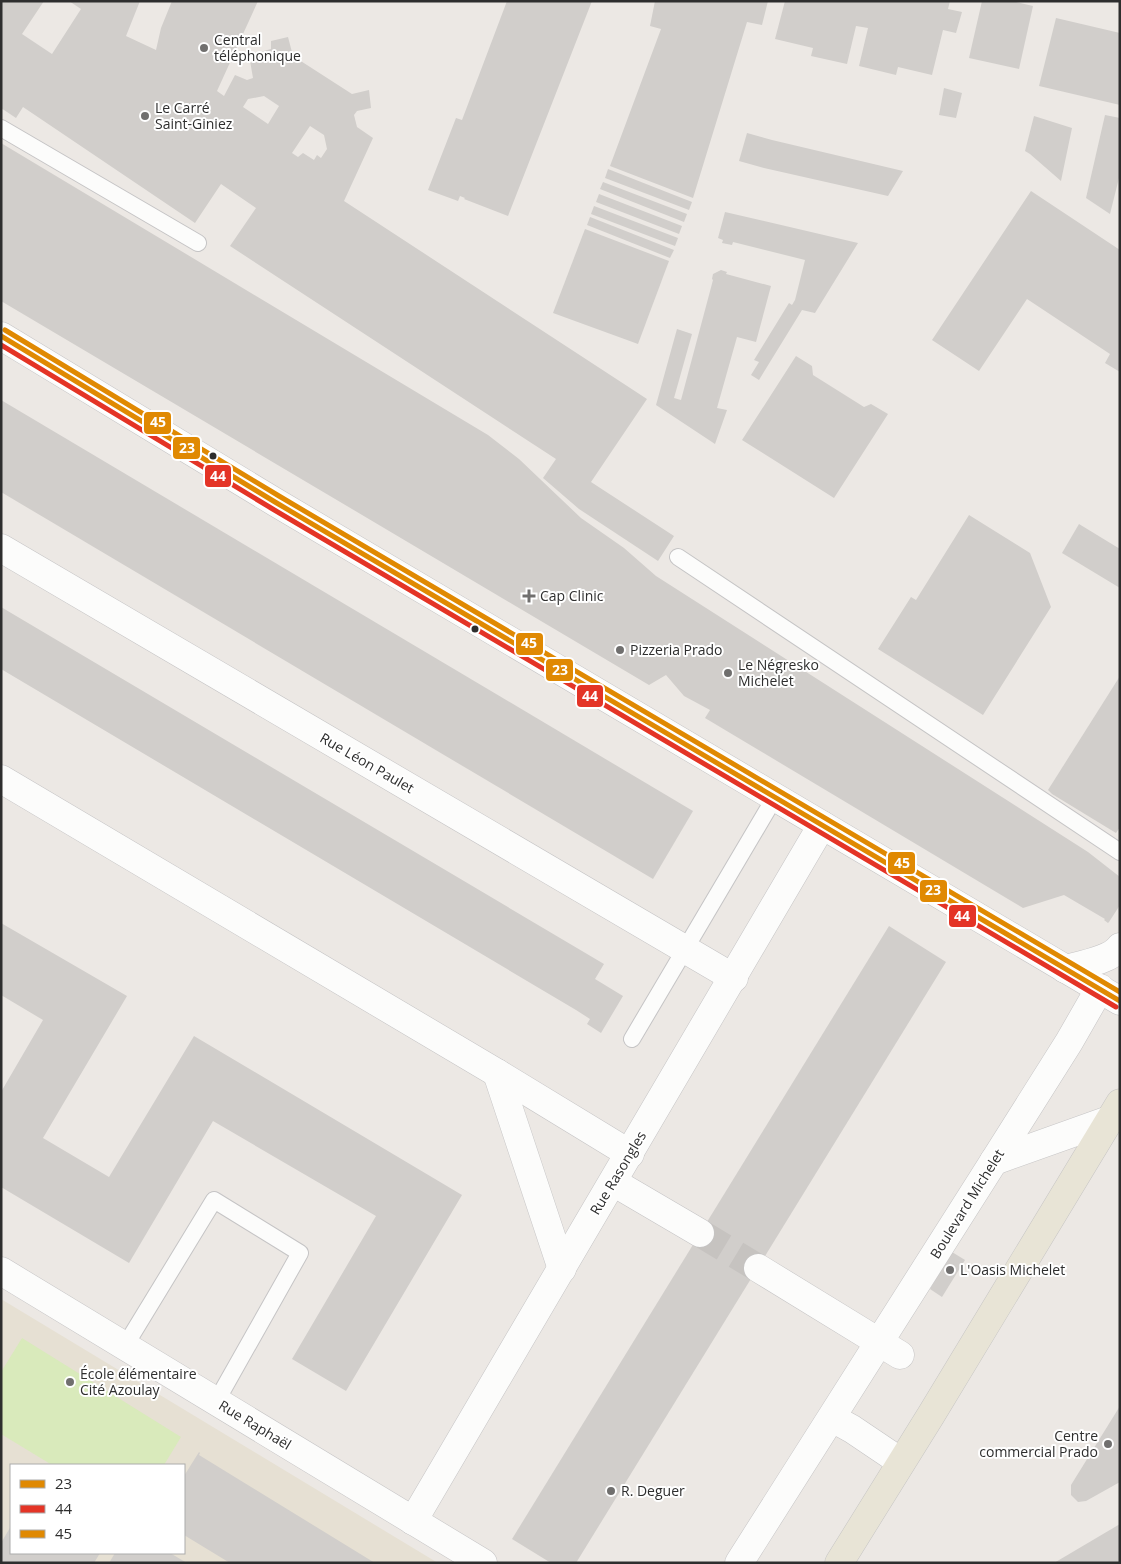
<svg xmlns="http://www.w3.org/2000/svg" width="1121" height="1564" font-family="'Open Sans',sans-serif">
<rect width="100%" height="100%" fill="#ece8e4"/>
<!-- education -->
<path fill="#e6e0d3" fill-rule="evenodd" d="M 1,1299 L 438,1563 L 1,1563 ZM 11,1465 L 184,1465 L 184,1553 L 11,1553 Z"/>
<!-- pitch -->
<polygon fill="#d9eabb" points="22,1338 181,1437 164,1465 52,1465 1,1434 1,1372"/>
<!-- building -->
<g fill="#d1cecb" fill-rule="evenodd">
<path d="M 1,1 L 44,1 L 22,34 L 52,54 L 81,9 L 69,1 L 140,1 L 126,36 L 156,50 L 161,28 L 172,1 L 258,1 L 217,91 L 224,96 L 235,75 L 247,80 L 253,78 L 249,55 L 271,49 L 271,41 L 288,37 L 293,56 L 352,94 L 369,90 L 371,108 L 357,111 L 354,115 L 357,127 L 373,138 L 344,201 L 647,399 L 591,482 L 674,536 L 658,561 L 579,509 L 543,478 L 556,459 L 230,246 L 256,208 L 221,184 L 195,223 L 23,107 L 16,118 L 1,108 ZM 264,96 L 279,106 L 268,124 L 243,107 L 248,99 ZM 310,126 L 324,135 L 327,149 L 321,158 L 317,155 L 314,160 L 303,153 L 298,157 L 292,153 Z"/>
<polygon points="507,1 592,1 508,216 464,199 465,198 460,196 458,201 428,190 456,118 462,120"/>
<polygon points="655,1 768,1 762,25 747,22 693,198 610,166 661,29 650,26"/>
<polygon points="785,1 950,1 948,9 962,12 956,33 943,30 932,75 898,67 896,75 859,66 868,28 856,26 847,64 811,56 813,48 775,39"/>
<polygon points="982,1 1012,1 1033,6 1019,69 969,58"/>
<polygon points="1056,18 1120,33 1120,105 1039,86"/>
<polygon points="944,88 962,93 956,118 939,115"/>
<polygon points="1105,115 1120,118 1120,174 1110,214 1086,198"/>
<polygon points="1034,116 1072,128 1061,181 1030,154 1025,151"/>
<polygon points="747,133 772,140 903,171 888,196 764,168 739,161"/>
<polygon points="1,143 488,435 519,459 581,518 624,548 656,576 1088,852 1120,877 1120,905 1109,922 1108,923 1104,920 1105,919 1064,895 1023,908 705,718 710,710 684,696 666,675 649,685 1,301"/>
<polygon points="608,169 692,202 689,210 605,178"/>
<polygon points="603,182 687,214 684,222 600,189"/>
<polygon points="1031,191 1120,250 1120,372 1105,363 1110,354 1027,299 979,371 932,340"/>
<polygon points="599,194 682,226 679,234 596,202"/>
<polygon points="594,206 678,238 675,246 591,214"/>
<polygon points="725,212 858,243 815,313 802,310 759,380 751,375 759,362 754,360 789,303 792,305 795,300 805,260 733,242 732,245 722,243 723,240 718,238"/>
<polygon points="590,217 674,250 670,258 587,225"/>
<polygon points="585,229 669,261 638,344 553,313"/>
<polygon points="721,270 727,272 726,274 771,286 756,342 737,337 717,408 727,410 715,444 656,405 677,329 692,334 674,398 681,400 713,280 712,279 713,274"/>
<polygon points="796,356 812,366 813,375 864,407 871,404 888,414 834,498 742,440"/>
<polygon points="1,400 693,811 653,879 1,492"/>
<polygon points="969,515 1030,553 1051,607 983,715 878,649 911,597 916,600"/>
<polygon points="1079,524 1120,549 1120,588 1062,553"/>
<polygon points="1,607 604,964 595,979 623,996 601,1033 587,1024 590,1019 576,1010 1,669"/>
<polygon points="1120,676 1120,827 1116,833 1052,794 1048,790"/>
<polygon points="1,923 127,996 43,1138 109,1177 194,1036 462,1195 346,1391 292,1359 376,1216 213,1121 129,1263 1,1187 1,1092 43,1020 1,995"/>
<polygon points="889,926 946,962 576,1563 551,1563 512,1539"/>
<polygon points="952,1252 965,1260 942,1297 930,1289"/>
<polygon points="1120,1406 1120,1482 1086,1501 1078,1502 1071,1495 1071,1485"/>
<polygon points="199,1452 200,1453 199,1455 375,1563 230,1563 184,1535 184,1476"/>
<polygon points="1120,1524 1120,1563 1054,1563"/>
<polygon points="11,1526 11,1553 100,1553 94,1563 1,1563 1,1543"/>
<polygon points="115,1553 170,1553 187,1563 109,1563"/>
</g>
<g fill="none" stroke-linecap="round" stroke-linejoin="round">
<!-- street-tunnel -->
<polyline stroke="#c6c3c0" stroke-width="28" stroke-dasharray="28 14" stroke-linecap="butt" points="700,1233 758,1268"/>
<!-- lane casing -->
<g stroke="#c5c4c5" stroke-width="18">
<g id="lane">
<polyline points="1,128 198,243"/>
<polyline points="678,557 1120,852"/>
<polyline points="632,1039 775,797"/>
<polyline points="125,1346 214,1200 300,1253 216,1402"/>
</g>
</g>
<!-- street casing -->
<g stroke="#c5c4c5" stroke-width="29">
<g id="street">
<polyline points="1,336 275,502 1120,1001"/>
<polyline points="1,548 734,978"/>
<polyline points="1,779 497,1073 630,1154"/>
<path d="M 1065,969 C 1080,965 1111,960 1120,947"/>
<polyline points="497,1073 562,1269"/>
<polyline points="994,1161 1109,1120"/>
<polyline points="613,1182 700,1233"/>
<polyline points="758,1268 900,1355"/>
<polyline points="1,1271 483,1563"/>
<polyline points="832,1418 852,1429 901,1462"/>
<polyline points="413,1521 822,825"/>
<polyline points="739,1563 994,1161 1069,1042 1100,988"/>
</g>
</g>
<!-- primary casing -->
<g stroke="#c6c5c4" stroke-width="29">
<polyline id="primary" points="839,1563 931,1415 1120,1103"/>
</g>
<!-- lane -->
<use href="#lane" stroke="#fcfcfb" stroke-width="16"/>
<!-- street -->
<use href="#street" stroke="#fcfcfb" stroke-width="28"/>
<!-- primary -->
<use href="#primary" stroke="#e8e4d6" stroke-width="28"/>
<!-- bus-1 casing -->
<g stroke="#fff" stroke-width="9">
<polyline id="bus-1" points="1,336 275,502 1120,1001"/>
</g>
<!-- bus-2 casing -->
<g stroke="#fff" stroke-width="9">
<polyline id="bus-2" points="1,345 271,508 1116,1007"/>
</g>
<!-- bus-3 casing -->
<g stroke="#fff" stroke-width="9">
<polyline id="bus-3" points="5,330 279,496 1120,992"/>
</g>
<!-- bus-1 -->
<use href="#bus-1" stroke="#e08902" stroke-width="5"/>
<!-- bus-2 -->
<use href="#bus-2" stroke="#e43426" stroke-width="5"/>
<!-- bus-3 -->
<use href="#bus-3" stroke="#e08902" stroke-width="5"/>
</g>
<!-- markers -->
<g fill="#706f6e" stroke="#fff" stroke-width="2">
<circle cx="204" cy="48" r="5"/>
<circle cx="145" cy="116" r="5"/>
<path d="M526.5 588.5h5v5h5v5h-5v5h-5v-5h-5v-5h5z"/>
<circle cx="620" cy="650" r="5"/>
<circle cx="728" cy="673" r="5"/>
<circle cx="950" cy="1270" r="5"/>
<circle cx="70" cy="1382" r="5"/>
<circle cx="1108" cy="1444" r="5"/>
<circle cx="611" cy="1491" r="5"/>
</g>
<g fill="#2e2e2e" stroke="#fff" stroke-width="2">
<circle cx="213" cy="456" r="4.5"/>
<circle cx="475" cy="629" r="4.5"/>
</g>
<g text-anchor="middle" stroke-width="4" stroke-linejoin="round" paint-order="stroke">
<!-- poi labels -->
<g font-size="14" fill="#2e2e2e" stroke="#fff" text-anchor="start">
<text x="214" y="45">Central<tspan x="214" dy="16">téléphonique</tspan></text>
<text x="155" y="113">Le Carré<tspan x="155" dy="16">Saint-Giniez</tspan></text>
<text x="540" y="601">Cap Clinic</text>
<text x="630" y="655">Pizzeria Prado</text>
<text x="738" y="670">Le Négresko<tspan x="738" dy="16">Michelet</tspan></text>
<text x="960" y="1275">L'Oasis Michelet</text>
<text x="80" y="1379">École élémentaire<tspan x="80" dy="16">Cité Azoulay</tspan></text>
<text x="1098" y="1441" text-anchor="end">Centre<tspan x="1098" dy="16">commercial Prado</tspan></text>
<text x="621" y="1496">R. Deguer</text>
</g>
<!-- street labels -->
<g font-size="14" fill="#2e2e2e" stroke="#fff">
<text transform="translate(367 763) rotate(30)" y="5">Rue Léon Paulet</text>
<text transform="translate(618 1173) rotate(-59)" y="5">Rue Rasongles</text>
<text transform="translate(967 1204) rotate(-58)" y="5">Boulevard Michelet</text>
<text transform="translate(255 1425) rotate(31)" y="5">Rue Raphaël</text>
</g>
</g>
<g stroke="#fff" stroke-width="2">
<rect x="143" y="411" width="29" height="24" rx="5" fill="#e08902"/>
<rect x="172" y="436" width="29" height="24" rx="5" fill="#e08902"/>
<rect x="204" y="464" width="28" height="24" rx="5" fill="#e43426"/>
<rect x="515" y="632" width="29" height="24" rx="5" fill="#e08902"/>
<rect x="545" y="658" width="29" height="24" rx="5" fill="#e08902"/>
<rect x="576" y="684" width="28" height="24" rx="5" fill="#e43426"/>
<rect x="887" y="851" width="29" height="24" rx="5" fill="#e08902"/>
<rect x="919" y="879" width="29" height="24" rx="5" fill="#e08902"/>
<rect x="948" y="904" width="29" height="24" rx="5" fill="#e43426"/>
</g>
<g font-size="14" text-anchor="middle" font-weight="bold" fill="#fff">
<text x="158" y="427">45</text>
<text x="187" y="453">23</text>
<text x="218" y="481">44</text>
<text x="529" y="648">45</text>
<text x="560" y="675">23</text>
<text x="590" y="701">44</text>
<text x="902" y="868">45</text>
<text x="933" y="895">23</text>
<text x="962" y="921">44</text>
</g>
<!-- border -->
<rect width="1121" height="1564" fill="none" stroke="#2e2e2e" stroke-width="5"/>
<!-- legend -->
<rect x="10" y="1464" width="175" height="90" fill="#ffffff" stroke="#ababab"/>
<rect x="20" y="1480" width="25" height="8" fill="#e08902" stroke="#ababab"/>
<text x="55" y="1489" font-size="15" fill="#2e2e2e">23</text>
<rect x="20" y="1505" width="25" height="8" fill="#e43426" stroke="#ababab"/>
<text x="55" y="1514" font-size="15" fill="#2e2e2e">44</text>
<rect x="20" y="1530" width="25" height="8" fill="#e08902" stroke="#ababab"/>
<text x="55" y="1539" font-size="15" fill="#2e2e2e">45</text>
</svg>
